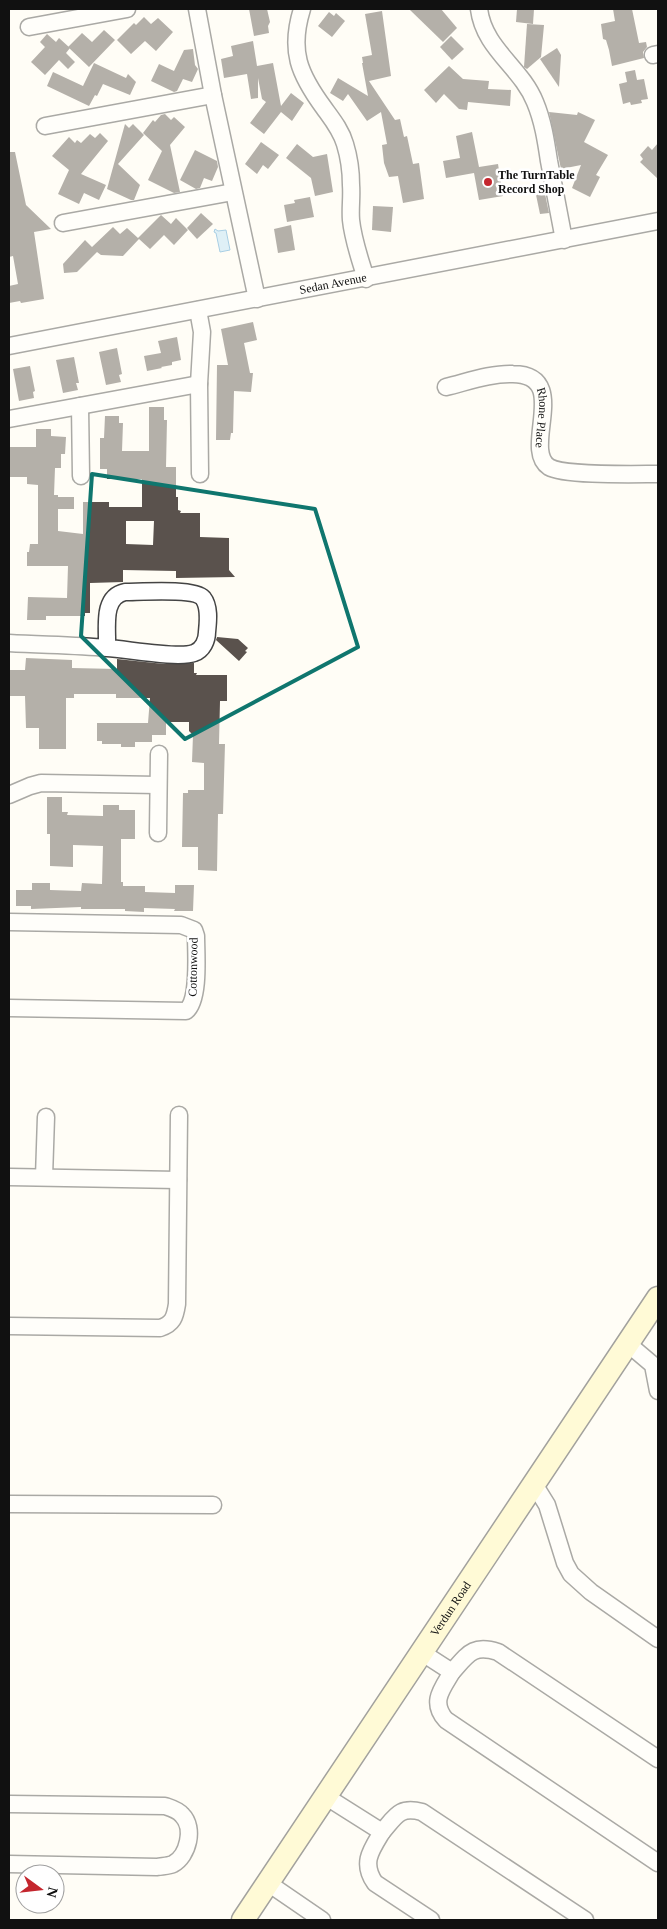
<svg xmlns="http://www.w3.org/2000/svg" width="667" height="1929" font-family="Georgia,serif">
<rect width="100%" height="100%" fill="#fffdf5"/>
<!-- water -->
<polygon fill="#b9e0f7" stroke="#3f96cf" points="215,229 218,231 226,230 230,250 220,252 216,233 214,232"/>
<!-- building -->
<g fill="#5a524d" fill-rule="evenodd">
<polygon points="249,9 267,9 270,22 268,26 269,33 254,36"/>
<polygon points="409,9 441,9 457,28 443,42"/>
<polygon points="517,9 534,9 533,24 516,22"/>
<polygon points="613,9 632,9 639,43 646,42 647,47 643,52 644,58 612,66 609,50 606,40 603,39 601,24 615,21"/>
<polygon points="382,11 391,76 369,81 395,120 400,119 404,137 407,136 413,164 419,163 424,199 403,203 398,176 389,177 384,163 382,145 387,144 381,112 367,121 348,94 343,101 330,93 338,78 368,96 362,63 363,63 362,57 372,55 365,14"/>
<polygon points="329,12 334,16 336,13 345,21 332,37 318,26"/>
<polygon points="144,17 151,24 158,18 173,32 156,51 145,41 131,54 117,40 134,23 136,25"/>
<polygon points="527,24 544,25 541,57 527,69 524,67"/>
<polygon points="104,30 115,40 89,67 68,47 82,33 92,42"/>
<polygon points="47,34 56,42 59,38 70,48 66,53 75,62 68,69 59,60 45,75 31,62 45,47 40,42"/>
<polygon points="451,36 464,49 452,60 440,47"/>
<polygon points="253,41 257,66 273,63 281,106 291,93 304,103 292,121 281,112 264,134 250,123 266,102 262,99 258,78 258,98 251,99 247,74 224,78 221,59 233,56 231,46"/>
<polygon points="557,48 561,55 559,87 540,59"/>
<polygon points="193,49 195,65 198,69 192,82 183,79 177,91 174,92 151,81 159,64 174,71 184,50"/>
<polygon points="94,63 126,78 128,74 136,82 130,95 103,84 97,96 95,95 89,106 47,86 53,72 83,86"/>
<polygon points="449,66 463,79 489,81 488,89 511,90 510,106 468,102 467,110 459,109 444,94 436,103 424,90"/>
<polygon points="635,70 637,80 644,79 648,99 641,100 642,103 631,105 630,102 623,104 619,84 627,82 625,72"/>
<polygon points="549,112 577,115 578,112 595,120 584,142 608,155 596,175 600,177 590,197 572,188 581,165 561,169"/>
<polygon points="165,114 171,120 174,117 185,127 170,145 180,192 174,193 148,180 162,151 143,133 153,120 155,122 161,115"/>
<polygon points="125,124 129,128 133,124 144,135 118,164 140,185 134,200 131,200 107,189"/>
<polygon points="472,132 479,167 498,164 503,196 479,200 474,173 446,178 443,161 460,158 456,136"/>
<polygon points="100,133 108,141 81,174 106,185 99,200 84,193 79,204 58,194 69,170 52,156 69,137 75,143 77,140 81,143 90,134 95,138"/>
<polygon points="261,142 279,155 268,169 263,165 257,174 245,164"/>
<polygon points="658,143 658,179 640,162 643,159 640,155 648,146 652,150"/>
<polygon points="297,144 313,157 327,154 333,192 315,196 311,178 286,158"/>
<polygon points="195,150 217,161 218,167 212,181 204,178 200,188 196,189 180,180"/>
<polygon points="9,152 15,152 26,205 51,229 34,232 44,299 21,303 20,301 9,303 9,286 18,284 13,256 9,257"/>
<polygon points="544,189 549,213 540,214 535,190"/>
<polygon points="310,197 314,217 287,222 284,205 295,203 294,200"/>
<polygon points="373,206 393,207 391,232 372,230"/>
<polygon points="201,213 213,224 197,239 187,228"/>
<polygon points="161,215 171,224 176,218 188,230 174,245 164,235 150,249 139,239 123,256 101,255 97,252 77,272 64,273 63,264 85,240 92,247 113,227 120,234 127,228 138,238"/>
<polygon points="291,225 295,250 278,253 274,229"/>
<polygon points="253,322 257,340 244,343 250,373 253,373 251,392 234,391 233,433 231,433 230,440 216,440 217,365 228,365 221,329"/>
<polygon points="177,337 181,360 172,362 172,365 161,367 162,368 147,371 144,356 161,353 158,341"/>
<polygon points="117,348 122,374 119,375 121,382 106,385 99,352"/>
<polygon points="74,357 79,383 76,383 78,390 63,393 56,360"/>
<polygon points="30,366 35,391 33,392 34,398 19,401 13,369"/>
<path d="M 149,407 L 164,407 L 164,420 L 167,420 L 166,467 L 176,467 L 176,497 L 178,497 L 178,510 L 181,511 L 180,513 L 200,513 L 200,537 L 229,538 L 229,570 L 235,577 L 176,578 L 176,571 L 123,570 L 123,582 L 90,583 L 90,613 L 85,613 L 85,616 L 46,616 L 46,620 L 27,620 L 28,597 L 67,598 L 68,566 L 27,566 L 27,552 L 29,552 L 30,544 L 38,544 L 38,485 L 27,484 L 27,477 L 9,477 L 9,447 L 36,447 L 36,429 L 51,429 L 51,436 L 66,437 L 65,454 L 61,454 L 61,468 L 55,468 L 54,495 L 58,495 L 58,497 L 74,497 L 74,509 L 58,509 L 58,531 L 83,534 L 83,502 L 109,502 L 109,507 L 142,507 L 142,479 L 107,479 L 107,469 L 100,469 L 100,438 L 104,438 L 105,416 L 119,416 L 119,423 L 123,423 L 122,451 L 149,451 ZM 126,521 L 154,521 L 153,545 L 126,544 Z"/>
<polygon points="217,637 238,639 248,648 245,651 247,652 239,661 216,640"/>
<polygon points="26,658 72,660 72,668 117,669 117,659 164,664 194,663 194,673 197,673 196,675 227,675 227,701 220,701 219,744 225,744 223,814 218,814 217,871 198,870 198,847 182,847 183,793 188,793 188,790 204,790 204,763 192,762 193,735 189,731 189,722 166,722 166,735 152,735 152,742 135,742 135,747 121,747 121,744 102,744 102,741 97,741 97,723 148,723 150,698 116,698 116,694 74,694 74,698 66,698 66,749 39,749 39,728 26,728 25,696 9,696 9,670 25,670"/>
<polygon points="47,797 62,797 62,812 68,812 67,815 103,816 103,805 119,805 119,810 135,810 135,839 121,839 121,882 123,882 123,886 145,886 145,892 175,893 175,885 194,885 193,911 174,911 175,909 144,908 144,912 125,911 125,909 81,909 81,907 31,909 31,906 16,906 16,890 32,890 32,883 50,883 50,890 81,891 82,883 102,884 103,846 73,845 73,867 50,866 50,834 47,834"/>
</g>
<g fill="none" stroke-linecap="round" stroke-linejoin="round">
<!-- street casing -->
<g stroke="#444" stroke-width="19">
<g id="street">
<polyline points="197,9 213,95 257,299"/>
<path d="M 302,9 C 289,51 299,74 324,108 C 332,119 341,130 345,144 C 349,157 351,171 351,185 C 352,197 350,208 351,220 C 353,240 360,259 366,279"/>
<path d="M 479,9 C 484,49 521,67 535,102 C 543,121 546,141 549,161 C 554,188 559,214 564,240"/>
<polyline points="29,27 127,9"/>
<polyline points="653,55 658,54"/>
<polyline points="45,126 213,95"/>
<polyline points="63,223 233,192"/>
<polyline points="198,310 202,332 199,384 200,474"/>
<path id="s1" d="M 9,346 L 658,221"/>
<path id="s2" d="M 446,387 C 467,382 491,373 513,374 C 572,375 521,449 549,467 C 564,476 636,474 658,474"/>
<polyline points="80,406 81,476"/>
<polyline points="9,419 199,384"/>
<path d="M 9,643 C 42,645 75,645 107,648 C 126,649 179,659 194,653 C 203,650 207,640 207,632 C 208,622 210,607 203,598 C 194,588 140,592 125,592 C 101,597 108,629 107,648"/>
<polyline points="9,795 30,786 41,783 158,785"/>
<polyline points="158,833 159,754"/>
<path d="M 9,922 L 181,925 L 194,930 L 196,936 C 196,953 200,1000 186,1011 L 9,1008"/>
<polyline points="9,1177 178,1180"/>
<polyline points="44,1177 46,1117"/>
<path d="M 9,1326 L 160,1328 C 173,1324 175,1317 177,1304 L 179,1115"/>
<polyline points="627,1343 653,1365 658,1391"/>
<polyline points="534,1484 547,1505 565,1563 571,1574 591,1592 658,1639"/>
<polyline points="9,1504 213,1505"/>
<path d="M 421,1652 L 452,1672 C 468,1654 473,1644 498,1652 L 658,1759"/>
<path d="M 452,1672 C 442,1689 430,1702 446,1720 L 658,1863"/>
<path d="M 325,1796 L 382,1832 C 396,1816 399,1806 422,1812 L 585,1920"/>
<path d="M 9,1804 L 165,1806 C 171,1808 178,1810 182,1815 C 195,1828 188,1856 173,1864 C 169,1866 162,1866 157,1867 L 9,1864"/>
<path d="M 382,1832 C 371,1850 361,1863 375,1883 L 431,1920"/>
<polyline points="268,1883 322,1920"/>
</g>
</g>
<!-- secondary casing -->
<g stroke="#333" stroke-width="25">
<g id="secondary">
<path id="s3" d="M 243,1920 L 658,1298"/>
</g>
</g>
<!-- street -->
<use href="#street" stroke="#fff" stroke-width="16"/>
<!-- secondary -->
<use href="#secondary" stroke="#fff6b0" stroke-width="22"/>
</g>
<!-- marked area -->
<path d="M0 0H667V1929H0ZM 92,474 L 315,509 L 358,647 L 185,739 L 81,636 Z" fill="#fffdf5" fill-opacity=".55" fill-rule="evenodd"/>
<path fill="none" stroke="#0f766e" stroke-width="4" stroke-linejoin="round" d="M 92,474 L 315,509 L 358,647 L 185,739 L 81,636 Z"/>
<!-- markers -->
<circle fill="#c4262e" stroke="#fff" stroke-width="2" cx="488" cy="182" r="5"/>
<g text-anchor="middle" stroke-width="5" stroke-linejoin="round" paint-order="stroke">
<!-- poi labels -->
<g font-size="12" font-weight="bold" fill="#111" stroke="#fff" text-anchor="start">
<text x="498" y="179">The TurnTable<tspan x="498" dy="14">Record Shop</tspan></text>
</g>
<!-- street labels -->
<g font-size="12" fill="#111" stroke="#fff">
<text dy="4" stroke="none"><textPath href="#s1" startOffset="330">Sedan Avenue</textPath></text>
<text dy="4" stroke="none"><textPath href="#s2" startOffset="131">Rhone Place</textPath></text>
<text transform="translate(193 967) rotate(-89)" y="4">Cottonwood</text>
<text dy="4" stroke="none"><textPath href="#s3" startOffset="374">Verdun Road</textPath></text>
</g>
</g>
<!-- border -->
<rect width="667" height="1929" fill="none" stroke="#111111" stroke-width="20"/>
<!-- north arrow -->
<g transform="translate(40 1889) rotate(105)"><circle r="24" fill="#ffffff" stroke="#a0a0a0"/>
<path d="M0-4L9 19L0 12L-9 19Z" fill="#c4262e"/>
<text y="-8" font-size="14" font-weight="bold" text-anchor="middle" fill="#111111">N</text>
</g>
</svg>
